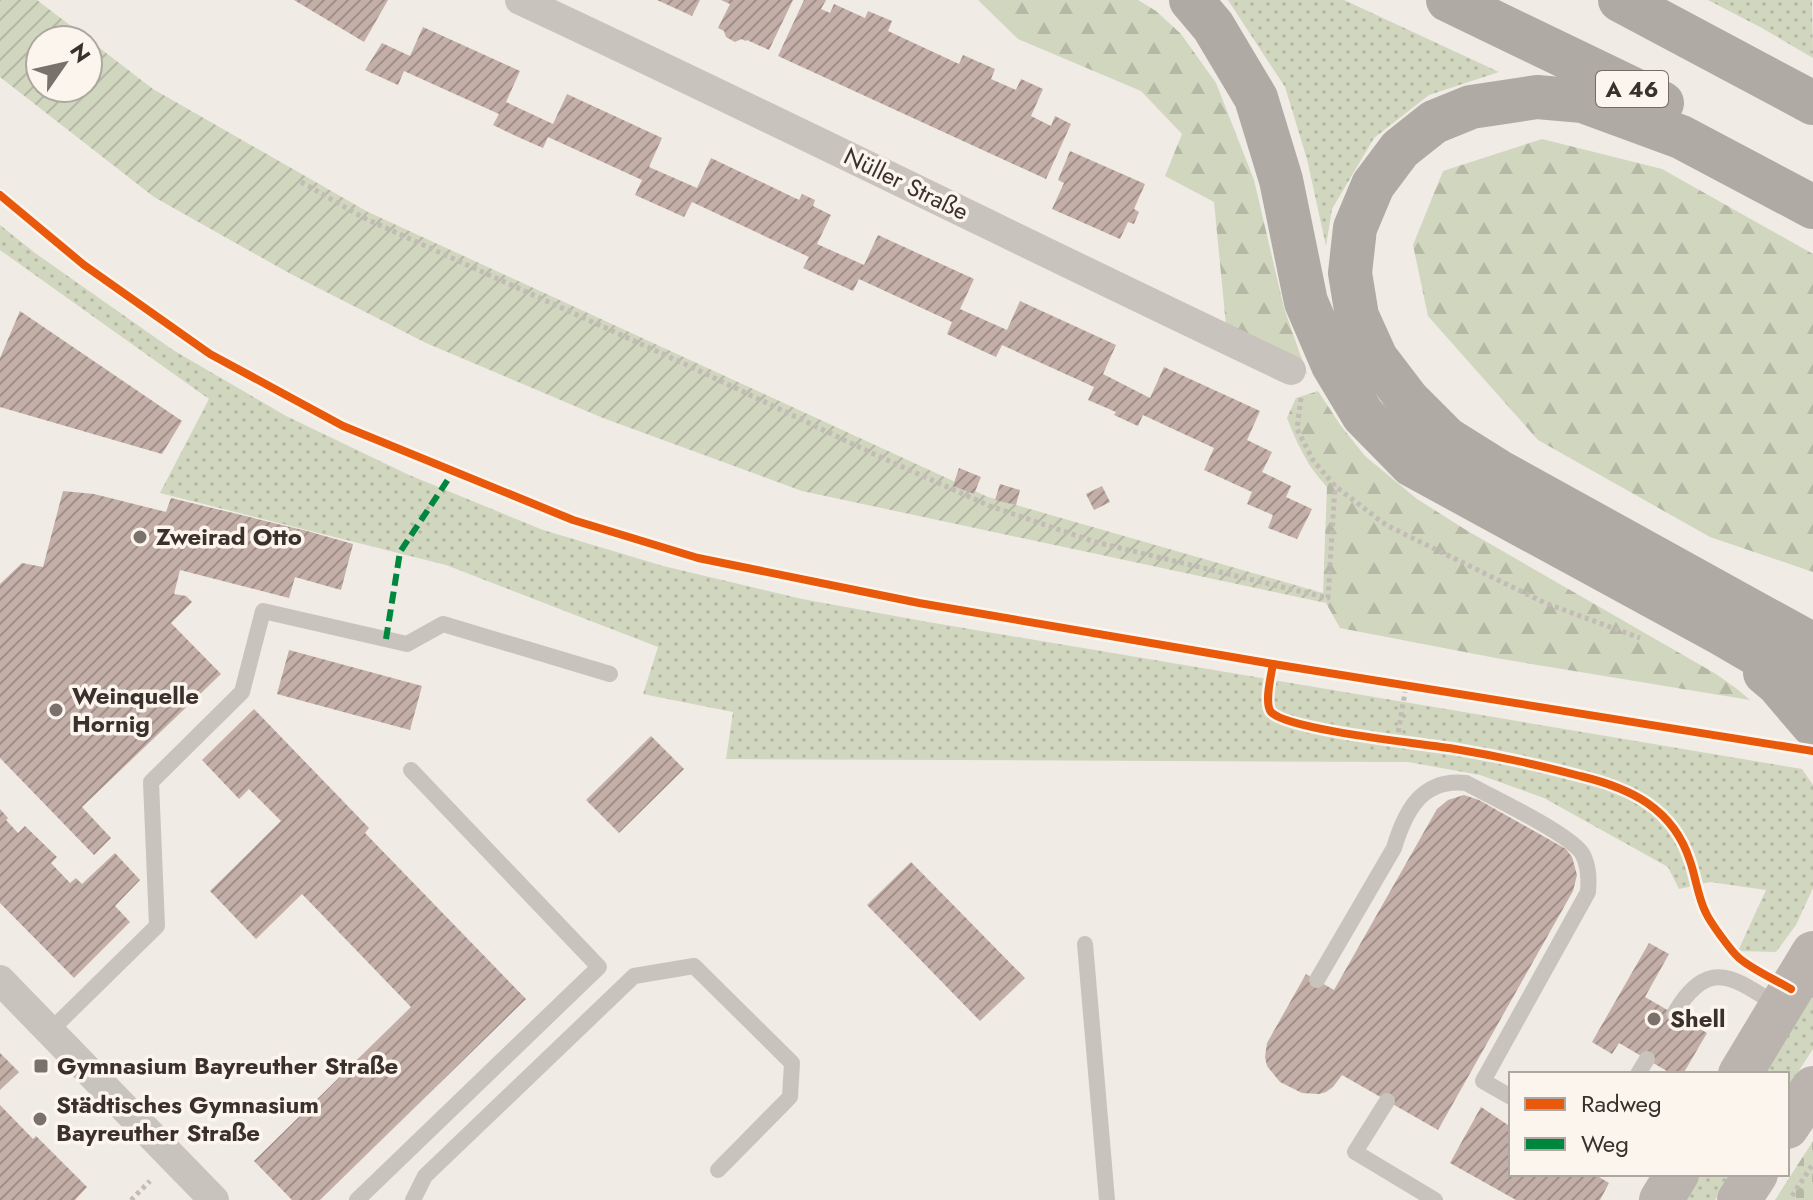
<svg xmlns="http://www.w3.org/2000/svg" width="1813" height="1200" font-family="Jost,sans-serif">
<defs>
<pattern id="grass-dots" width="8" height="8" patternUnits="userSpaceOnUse" patternTransform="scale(2)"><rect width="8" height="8" fill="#d1d6bf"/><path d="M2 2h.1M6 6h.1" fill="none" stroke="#b4b8a4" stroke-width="1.8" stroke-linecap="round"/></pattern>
<pattern id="forest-firs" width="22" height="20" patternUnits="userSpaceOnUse" patternTransform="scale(2)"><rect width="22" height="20" fill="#d1d6bf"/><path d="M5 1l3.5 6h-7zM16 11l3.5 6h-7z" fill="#b4b8a4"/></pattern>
<pattern id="cemetery-stones" width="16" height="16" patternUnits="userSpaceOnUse" patternTransform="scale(2)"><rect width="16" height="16" fill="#d1d6bf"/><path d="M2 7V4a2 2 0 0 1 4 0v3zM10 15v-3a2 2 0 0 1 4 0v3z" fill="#b4b8a4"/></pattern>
<pattern id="garden-furrows" width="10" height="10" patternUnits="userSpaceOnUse" patternTransform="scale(2)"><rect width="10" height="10" fill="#d1d6bf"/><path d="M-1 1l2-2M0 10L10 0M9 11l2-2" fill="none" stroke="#b4b8a4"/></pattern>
<pattern id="building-hatch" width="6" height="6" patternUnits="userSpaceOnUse" patternTransform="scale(2)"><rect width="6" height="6" fill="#c3afa7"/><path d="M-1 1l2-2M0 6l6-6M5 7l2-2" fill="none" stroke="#a08f88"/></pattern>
</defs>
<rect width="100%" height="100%" fill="#f0ebe5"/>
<!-- grass -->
<g fill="url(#grass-dots)">
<polygon points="1228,0 1344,0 1499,72 1429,95 1374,138 1332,209 1326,246 1307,159 1285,87"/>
<polygon points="1708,0 1812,0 1813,58 1762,28"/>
<polygon points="0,225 35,253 173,350 286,416 409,475 543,530 663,566 802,599 928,622 1802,769 1813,785 1813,888 1796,925 1776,952 1738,951 1766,890 1710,882 1679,889 1668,867 1544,798 1480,775 1408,762 726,759 733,712 643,694 658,647 446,565 160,493 209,399 0,250"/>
<polygon points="1813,984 1813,1049 1787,1089 1787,1074 1756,1074"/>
<polygon points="1693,1174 1732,1174 1715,1200 1677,1200"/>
</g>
<!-- forest -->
<g fill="url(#forest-firs)">
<polygon points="978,0 1138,0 1156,11 1181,34 1216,83 1254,180 1284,308 1307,374 1226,325 1214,202 1165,176 1182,134 1141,91 1018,39"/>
<polygon points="1542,139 1662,169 1813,254 1813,572 1710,537 1538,440 1428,316 1413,245 1443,171"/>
<path d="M 1318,391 L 1341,426 L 1365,456 L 1417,499 L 1466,530 L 1716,674 L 1737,689 L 1750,700 L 1496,658 L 1340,628 L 1326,603 L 1323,593 L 1327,487 C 1308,467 1297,444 1287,418 L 1296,398 Z"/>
</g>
<!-- cemetery -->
<polygon fill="url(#cemetery-stones)" points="1813,1141 1813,1200 1775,1200"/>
<!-- garden -->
<path fill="url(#garden-furrows)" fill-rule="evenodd" d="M 0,0 L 37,0 L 153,89 L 368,212 L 988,497 L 1323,593 L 1326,603 L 802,491 L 603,418 L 426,343 L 289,273 L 154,197 L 0,77 ZM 40,40 L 88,40 L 88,88 L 40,88 Z"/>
<!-- building -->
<g fill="url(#building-hatch)">
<polygon points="294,0 388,0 364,42"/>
<polygon points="657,0 700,0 692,16"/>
<polygon points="721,0 793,0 769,50 747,40 746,41 741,39 735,42 726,37 724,31 718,28 730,4"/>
<polygon points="804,0 826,0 821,9 830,13 834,4 865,18 868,11 892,21 888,31 959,64 963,55 995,69 991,79 1016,90 1021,79 1043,89 1031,116 1051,126 1055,116 1071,124 1046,179 778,56"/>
<polygon points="423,27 520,71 506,102 553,124 567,94 662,138 649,167 697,188 711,158 799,200 802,194 815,200 813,206 831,215 817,244 864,265 878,235 974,279 960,309 1007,330 1020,301 1116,345 1103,374 1150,398 1164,367 1260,411 1247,440 1272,452 1262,472 1291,486 1286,497 1312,509 1297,539 1268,528 1273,515 1247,504 1252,492 1204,470 1214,448 1143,415 1138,426 1114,415 1116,412 1088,400 1094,387 1002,345 996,357 972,346 947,334 952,322 859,279 853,291 829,280 803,268 809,257 692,202 684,217 635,195 642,180 548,137 543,148 518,137 493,125 499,114 404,71 398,85 365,70 382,43 410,56"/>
<polygon points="1070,151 1145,184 1134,209 1139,212 1134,224 1128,222 1120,239 1052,209 1064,183 1058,180"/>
<polygon points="20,311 182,421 162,454 0,407 0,358"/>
<polygon points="959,468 981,477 974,494 953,486"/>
<polygon points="1000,484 1020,490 1016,505 995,500"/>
<polygon points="1102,486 1110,502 1094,510 1086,494"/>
<polygon points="63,491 94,494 166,512 171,498 307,531 353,544 341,590 295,577 289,598 180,570 174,594 186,596 192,602 171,623 221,674 82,807 111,838 94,855 0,758 0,584 22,563 43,567"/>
<polygon points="289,650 422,686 410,730 277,694"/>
<polygon points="254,709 369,828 365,833 526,999 320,1200 292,1200 254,1161 411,1007 302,894 256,939 210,891 281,821 249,789 239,799 202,760"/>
<polygon points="651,736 684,769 619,833 586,800"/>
<polygon points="1464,795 1479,800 1566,849 1572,857 1577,875 1573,891 1438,1130 1342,1075 1333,1087 1326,1092 1319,1094 1302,1093 1280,1082 1267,1066 1265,1057 1267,1043 1306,974 1334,990 1437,809 1448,800"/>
<polygon points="0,809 8,818 6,820 18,833 25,826 57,857 51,863 70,883 76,878 82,884 115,853 140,880 115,906 130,922 74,978 0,903"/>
<polygon points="911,862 1025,978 980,1021 867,905"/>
<polygon points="1649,943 1669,954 1645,997 1707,1033 1683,1074 1672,1074 1619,1043 1612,1054 1592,1042"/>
<polygon points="0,1053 19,1072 0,1090"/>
<polygon points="0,1105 33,1139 36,1136 87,1187 75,1200 0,1200"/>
<polygon points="1481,1107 1511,1127 1511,1174 1594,1174 1609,1183 1600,1200 1516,1200 1450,1163"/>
</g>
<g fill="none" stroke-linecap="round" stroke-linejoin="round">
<!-- path -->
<g stroke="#c2bbb6" stroke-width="5" stroke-dasharray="4 4" stroke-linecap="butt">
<polyline points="301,182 364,218 687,365 878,456 990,506 1095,542 1328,598 1335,486"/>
<polyline points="1301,398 1297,429 1313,460 1335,486 1386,525 1545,603 1640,638"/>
<polyline points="1397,740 1406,686"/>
<polyline points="1792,1196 1813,1164"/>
<polyline points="131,1200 150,1181"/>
</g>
<!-- lane -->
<g stroke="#c9c3be" stroke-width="16">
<polyline points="1085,944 1107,1200"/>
<path d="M 1317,980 L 1394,848 C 1405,811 1422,778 1466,783 C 1490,796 1573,835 1583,855 C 1589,867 1589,879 1588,892 L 1483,1081 L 1511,1097"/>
<path d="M 1674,1014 C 1709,955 1734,978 1780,1007"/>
<polyline points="50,1031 157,926 151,782 242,692 263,611 407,644 443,624 610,674"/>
<polyline points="1638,1074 1647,1059"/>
<polyline points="1387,1101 1355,1152 1435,1200"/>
<polyline points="357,1200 599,967 411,770"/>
<polyline points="413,1200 425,1176 634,976 694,966 792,1063 790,1097 718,1170"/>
</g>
<!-- street -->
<g stroke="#c9c3be" stroke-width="30">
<path d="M 520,0 C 778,120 1033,248 1291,370"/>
<polyline points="0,980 214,1200"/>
</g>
<!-- secondary -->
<g stroke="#bab3ae" stroke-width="44">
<polyline points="1740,1074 1813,953"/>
<polyline points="1787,1127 1813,1088"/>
<polyline points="1661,1200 1677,1174"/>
<polyline points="1739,1200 1756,1174"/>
</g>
<!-- highway -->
<g stroke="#afaaa4" stroke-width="44">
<polyline points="1191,0 1213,26 1256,98 1281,180 1306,302 1333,365 1363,415 1412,465 1722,634 1813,687"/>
<polyline points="1448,0 1662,103"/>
<polyline points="1620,0 1813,103"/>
<polyline points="1813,207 1681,137 1583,101 1537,97 1471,107 1434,122 1400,149 1373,185 1355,228 1350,273 1357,316 1376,358 1408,400 1447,439 1498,471 1813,645"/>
<polyline points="1765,673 1778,684 1813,725"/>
</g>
<!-- quiet -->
<polyline stroke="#00873e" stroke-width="6" stroke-dasharray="12 6" stroke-linecap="butt" points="386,639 400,552 453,472"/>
<!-- cycleway casing -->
<g stroke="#fbf5ee" stroke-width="13">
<g id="cycleway">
<polyline points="0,195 84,265 210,354 343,426 573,520 698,558 919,603 1273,664 1813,751"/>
<path d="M 1273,664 C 1271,676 1264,703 1271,712 C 1287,730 1424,744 1455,749 C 1497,756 1539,765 1580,776 C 1630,788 1673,808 1690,861 C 1696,878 1698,898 1706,913 C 1710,922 1731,951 1739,958 C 1753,970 1774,979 1791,989"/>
</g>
</g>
<!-- cycleway -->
<use href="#cycleway" stroke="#e8590c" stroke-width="8"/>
</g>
<!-- markers -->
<g fill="#7a716c" stroke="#fbf5ee" stroke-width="3">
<circle cx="140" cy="537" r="8"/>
<circle cx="56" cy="710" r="8"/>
<circle cx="1654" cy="1019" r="8"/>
<rect x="33" y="1058" width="16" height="16" rx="4"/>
<circle cx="40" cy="1119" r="8"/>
</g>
<g text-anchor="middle" stroke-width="7" stroke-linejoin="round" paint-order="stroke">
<!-- shield labels -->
<rect fill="#fbf5ee" stroke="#756b66" stroke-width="2" x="1596" y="71" width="72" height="36" rx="6"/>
<g font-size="22" font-weight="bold" fill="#3b302b">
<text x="1632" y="97">A 46</text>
</g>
<!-- street labels -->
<g font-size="24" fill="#3b302b" stroke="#fbf5ee">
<text transform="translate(906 184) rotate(26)" y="8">Nüller Straße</text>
</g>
<!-- poi labels -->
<g font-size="24" font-weight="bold" fill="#3b302b" stroke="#fbf5ee" text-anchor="start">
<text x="156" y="545">Zweirad Otto</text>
<text x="72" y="704">Weinquelle<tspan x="72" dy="28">Hornig</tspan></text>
<text x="1670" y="1027">Shell</text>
<text x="57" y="1074">Gymnasium Bayreuther Straße</text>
<text x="56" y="1113">Städtisches Gymnasium<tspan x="56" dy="28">Bayreuther Straße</tspan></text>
</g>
</g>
<!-- legend -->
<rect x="1509" y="1072" width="280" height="104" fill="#fbf5ee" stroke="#aea6a0" stroke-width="2"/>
<rect x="1525" y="1098" width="40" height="12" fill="#e8590c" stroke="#aea6a0" stroke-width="2"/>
<text x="1581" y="1112" font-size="24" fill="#3b302b">Radweg</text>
<rect x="1525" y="1138" width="40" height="12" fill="#00873e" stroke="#aea6a0" stroke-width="2"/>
<text x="1581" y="1152" font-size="24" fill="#3b302b">Weg</text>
<!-- north arrow -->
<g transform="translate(64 64) rotate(56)"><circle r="38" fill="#fbf5ee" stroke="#aea6a0" stroke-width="2"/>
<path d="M0-6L14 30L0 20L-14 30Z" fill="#7a716c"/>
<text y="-12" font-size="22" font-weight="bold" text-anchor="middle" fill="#3b302b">N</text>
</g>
</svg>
